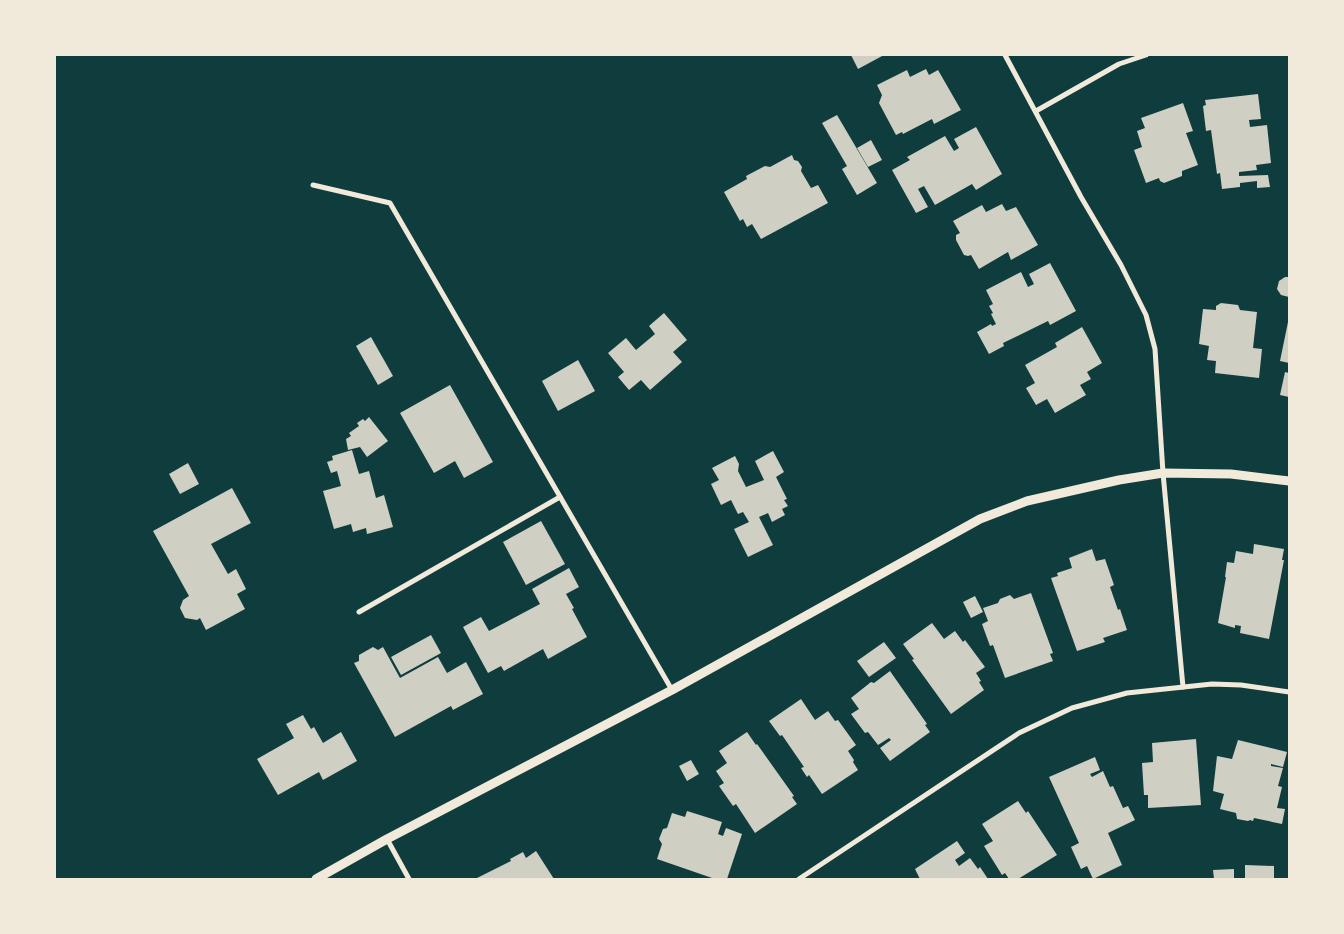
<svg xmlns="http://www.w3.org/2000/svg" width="1344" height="934" font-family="Lato,sans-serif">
<rect width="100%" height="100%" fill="#0f3d3e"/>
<!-- building -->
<g fill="#cfcfc3">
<polygon points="851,55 884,55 858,69"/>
<polygon points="926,69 929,75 938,70 961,110 934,124 932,119 903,134 902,132 896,135 879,103 882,95 877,85 907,70 910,77"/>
<polygon points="1258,94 1261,119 1249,120 1250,127 1267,125 1271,163 1256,165 1257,170 1239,172 1239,176 1268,175 1270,187 1257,188 1257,181 1240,183 1240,187 1222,189 1220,173 1217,174 1211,130 1206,131 1203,106 1206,105 1205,100"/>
<polygon points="1183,103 1193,131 1186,133 1198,165 1182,171 1182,176 1164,183 1160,181 1159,178 1146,183 1134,150 1142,147 1137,131 1145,128 1141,118"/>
<polygon points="837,115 877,183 857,195 842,169 847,166 822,123"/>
<polygon points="976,127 1002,174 976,190 972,184 935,205 924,186 918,189 928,207 916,213 892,170 910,160 907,157 945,136 954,151 959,148 954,139"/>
<polygon points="871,140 882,160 868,167 857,148"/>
<polygon points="792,155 794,160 798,161 802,167 801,171 811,188 818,185 828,203 761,239 752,224 747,227 743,219 740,221 724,192 747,179 746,176 765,166 770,167"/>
<polygon points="1002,204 1006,211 1016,207 1038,245 1011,260 1008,252 979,269 971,255 968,256 964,255 956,240 956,235 960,233 953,221 982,205 986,212"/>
<polygon points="1050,263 1076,311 1050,325 1048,321 1003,343 1004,346 989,354 977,332 991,324 992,326 996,324 991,314 993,313 989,306 993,304 986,290 1021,272 1028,287 1034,284 1029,274"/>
<polygon points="1285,277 1289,277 1289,297 1281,295 1277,289 1279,281"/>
<polygon points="1221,303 1238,305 1240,310 1257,312 1253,348 1262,349 1259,378 1215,373 1216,361 1207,360 1209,346 1199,344 1203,309 1216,310 1216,306"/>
<polygon points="664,313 687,340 673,352 682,362 650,390 641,380 629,390 618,377 624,372 608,353 626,338 636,350 655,334 649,326"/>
<polygon points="1288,322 1289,322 1289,363 1280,361"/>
<polygon points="1082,327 1102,363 1087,372 1091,379 1080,385 1086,395 1055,413 1047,399 1036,405 1026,388 1035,383 1025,365 1057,347 1055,343"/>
<polygon points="371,337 393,376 378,385 356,346"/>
<polygon points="578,360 595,391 558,411 542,381"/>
<polygon points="1285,372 1289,373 1289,397 1280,395"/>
<polygon points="450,385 493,462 464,478 455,461 434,473 400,413"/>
<polygon points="369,417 388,441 367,457 360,447 348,450 346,439 351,436 349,433 359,426 357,423 363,419 365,421"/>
<polygon points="352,450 359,474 369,471 376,498 384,495 393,527 367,534 366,528 353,532 351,524 334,529 323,491 341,486 337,471 331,473 327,462 333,460 332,456"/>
<polygon points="773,451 784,472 776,477 787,499 784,500 788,506 782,509 785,515 772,522 768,513 759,517 773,545 748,557 734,529 749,522 743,512 738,514 731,500 721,505 711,484 719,480 712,468 735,456 739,464 738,471 746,487 764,480 755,461"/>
<polygon points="188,463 199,484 180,494 169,474"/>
<polygon points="232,488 251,523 211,544 228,574 236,569 246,589 237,594 245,609 206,630 200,618 197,620 185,618 180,608 183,600 189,596 153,531"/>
<polygon points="541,521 565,564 526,585 503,542"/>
<polygon points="1254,544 1284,549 1282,560 1284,560 1269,639 1240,633 1241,626 1235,625 1235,628 1218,623 1226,577 1225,577 1227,562 1234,563 1236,551 1253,554"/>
<polygon points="1092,549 1096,561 1105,559 1114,585 1110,587 1118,610 1120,609 1127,630 1103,638 1105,642 1077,651 1051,578 1058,576 1057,573 1072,568 1069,558"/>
<polygon points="569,568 579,587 566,594 574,608 572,609 587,637 548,659 543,649 504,671 501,666 488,673 463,627 481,617 489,631 540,604 532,589"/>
<polygon points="1031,593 1053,653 1050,654 1053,661 1005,678 993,645 990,646 982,624 988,621 983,608 998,603 1000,599 1010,595 1014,599"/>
<polygon points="975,596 983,612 971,618 963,602"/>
<polygon points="932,623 944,639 955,631 963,642 965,640 985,667 976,673 981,681 979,682 984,690 951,714 912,660 914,659 903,644"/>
<polygon points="431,635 441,653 401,675 391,657"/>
<polygon points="884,642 896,658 869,677 857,661"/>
<polygon points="373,647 378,650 383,647 400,678 438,657 447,673 466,662 483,694 453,710 451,706 395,737 354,663 359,661 359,655"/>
<polygon points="890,671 927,724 925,725 930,732 890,761 880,748 891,740 889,738 878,745 868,732 865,733 851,714 859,709 851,698 871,682 874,683"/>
<polygon points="801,699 815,720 828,711 835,721 838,720 856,745 848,751 854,760 853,762 858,770 822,794 809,775 807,777 801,768 804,767 782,735 780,736 769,721"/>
<polygon points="303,715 311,729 314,727 323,743 341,732 357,761 323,780 319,772 278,795 257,759 294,738 286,724"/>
<polygon points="747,732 756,745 757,744 794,796 792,797 797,804 755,833 736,804 733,806 719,786 724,783 716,771 727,763 719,751"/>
<polygon points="1196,739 1201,805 1148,808 1148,795 1144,795 1142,763 1153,762 1152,743"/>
<polygon points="1238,740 1287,752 1283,767 1271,764 1271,766 1283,768 1278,786 1282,787 1277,808 1285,809 1282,824 1254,818 1253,821 1250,820 1248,821 1237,819 1236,813 1220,809 1224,794 1213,791 1217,756 1232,759"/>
<polygon points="1095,757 1100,770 1090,774 1092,777 1103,771 1110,787 1113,786 1123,808 1128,806 1135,820 1108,833 1122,865 1093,879 1087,866 1081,869 1071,847 1079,843 1049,777"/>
<polygon points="691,760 699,774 687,781 679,766"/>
<polygon points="1018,801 1026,813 1028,811 1057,855 1018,879 1009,879 1005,873 1002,875 984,846 993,841 982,824"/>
<polygon points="687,811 722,822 718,834 723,836 726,828 742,834 727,879 715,879 657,859 662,844 659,839 663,829 667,828 672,813 685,817"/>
<polygon points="957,841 965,853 955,860 959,866 970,858 978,869 980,867 988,879 920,879 915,869"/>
<polygon points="536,851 554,879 475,879 511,861 510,859 523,852 526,858"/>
<polygon points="1245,865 1274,866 1274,879 1245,879"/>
<polygon points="1234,869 1234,879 1214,879 1213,870"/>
</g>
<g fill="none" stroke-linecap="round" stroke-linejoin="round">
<!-- minor -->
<g stroke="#f1e9da" stroke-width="5">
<polyline points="1005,55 1081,197 1121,265 1146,315 1155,349 1163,473 1183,687"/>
<polyline points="1036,111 1119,64 1146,55"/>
<polyline points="313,185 390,203 672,690"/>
<polyline points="359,612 560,497"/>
<polyline points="387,839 409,879"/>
<polyline points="799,879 1019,733 1072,708 1127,693 1212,684 1241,685 1289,692"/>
</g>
<!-- tertiary -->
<polyline stroke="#f1e9da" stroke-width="9" points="316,879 387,839 672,690 980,519 1027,501 1119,480 1163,473 1231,474 1289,481"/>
</g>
<!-- border -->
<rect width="1344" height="934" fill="none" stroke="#f1e9da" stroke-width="112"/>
</svg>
